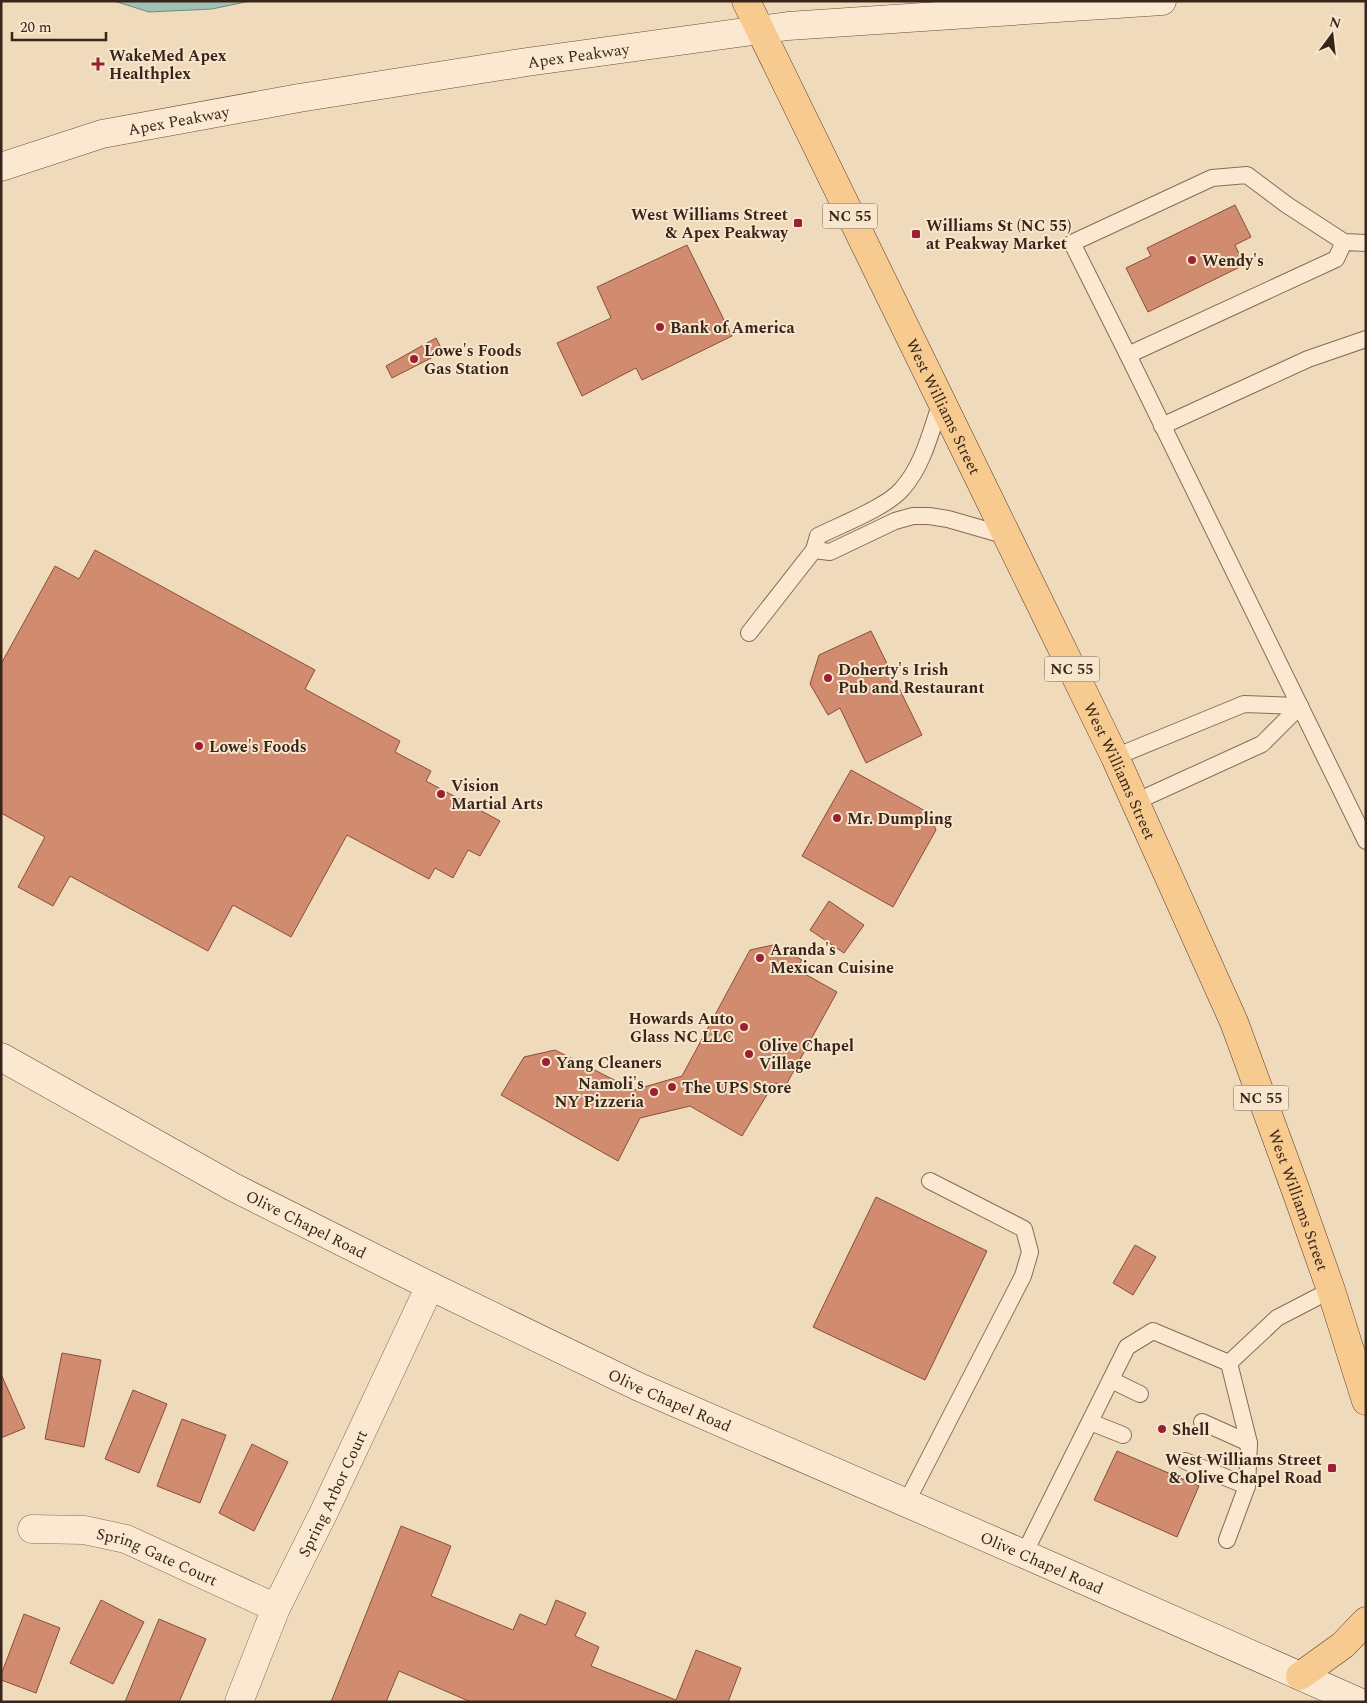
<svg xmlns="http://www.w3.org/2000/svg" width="1367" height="1703" font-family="Spectral,serif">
<rect width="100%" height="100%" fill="#f0dabc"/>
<!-- water -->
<polygon fill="#a0c1b3" stroke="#678f80" points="114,1 250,1 212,9 149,12"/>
<!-- building -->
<g fill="#d18b6f" stroke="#894e39">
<polygon points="1235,205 1251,237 1235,245 1244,265 1148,312 1126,268 1151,256 1147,248"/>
<polygon points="687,245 732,336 642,380 636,368 582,396 557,343 611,318 597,287"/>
<polygon points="436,338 443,352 392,378 386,366"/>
<polygon points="95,550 315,670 305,689 400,741 395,752 431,771 426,781 500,821 480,856 468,850 453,878 435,868 429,879 347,835 291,937 233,905 208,951 70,876 53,906 18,887 45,837 1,813 1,664 55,566 79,579"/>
<polygon points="871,631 922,735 866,763 840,708 828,715 810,684 819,655"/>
<polygon points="851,770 929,813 936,830 893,907 802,856"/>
<polygon points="829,901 864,925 844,953 810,930"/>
<polygon points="773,945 802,960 796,969 837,992 786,1085 774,1083 742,1136 690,1106 640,1118 618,1161 501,1095 524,1057 555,1050 634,1090 682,1076 750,950"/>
<polygon points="876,1197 987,1251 925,1380 813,1327"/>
<polygon points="1135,1245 1156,1257 1133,1295 1113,1283"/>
<polygon points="62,1353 101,1360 84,1447 45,1439"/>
<polygon points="1,1374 25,1428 1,1438"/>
<polygon points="133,1390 167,1404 139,1473 105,1459"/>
<polygon points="182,1419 226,1435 200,1503 157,1486"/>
<polygon points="252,1444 288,1462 254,1531 219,1513"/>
<polygon points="1117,1451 1199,1486 1177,1537 1094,1500"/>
<polygon points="401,1526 451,1546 431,1596 513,1630 520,1614 546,1625 556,1600 586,1613 575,1636 599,1647 591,1666 676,1700 696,1650 741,1668 728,1702 471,1702 399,1671 386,1702 331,1702"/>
<polygon points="101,1600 144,1622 113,1684 70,1663"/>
<polygon points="24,1614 60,1628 36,1693 1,1680 1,1675"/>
<polygon points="159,1619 206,1639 179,1702 125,1702"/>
</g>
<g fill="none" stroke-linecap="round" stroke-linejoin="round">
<!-- service casing -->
<g stroke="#896a55" stroke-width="18">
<g id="service">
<polyline points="1344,242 1336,259 1128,355 1072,243 1212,178 1247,175 1287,205 1344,242 1366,243"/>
<polyline points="1128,355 1366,841"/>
<polyline points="1162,426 1308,359 1366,339"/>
<polyline points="814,550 830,552 895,521 913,516 929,516 948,519 1007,536"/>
<path d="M 749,633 L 814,550 L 818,536 C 840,525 887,507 902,489 C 923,466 931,431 941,402"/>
<polyline points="1115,757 1244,704 1300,706"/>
<polyline points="1135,802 1262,744 1300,706"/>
<polyline points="1111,1380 1140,1394"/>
<polyline points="1090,1422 1123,1435"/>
<polyline points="1202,1422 1249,1443"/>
<polyline points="1185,1461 1247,1486"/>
<polyline points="906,1503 1023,1276 1030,1252 1024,1229 930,1181"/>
<polyline points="1227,1540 1247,1486 1249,1443 1229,1363 1277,1318 1331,1290"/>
<polyline points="1024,1554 1127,1347 1153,1331 1229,1363"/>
</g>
</g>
<!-- minor casing -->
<g stroke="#896a55" stroke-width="29">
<g id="minor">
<path id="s1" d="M 32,1529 L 84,1530 L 126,1539 L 276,1608"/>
<path id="s2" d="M 239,1702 L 276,1608 L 324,1512 L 430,1286"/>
</g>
</g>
<!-- secondary casing -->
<g stroke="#6a4b38" stroke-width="29">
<g id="secondary">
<path id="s3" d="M 1,167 L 102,134 L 299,98 L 527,62 L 788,26 L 1162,1"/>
<path id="s4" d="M 1,1057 L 233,1187 L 430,1286 L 639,1387 L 1024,1554 L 1359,1702"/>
</g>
</g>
<!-- primary casing -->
<g stroke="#56382a" stroke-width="29">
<g id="primary">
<path id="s5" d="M 746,1 L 1115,757 L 1234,1022 L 1296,1191 L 1331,1290 L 1366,1401"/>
<polyline points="1300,1676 1343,1645 1366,1621"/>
</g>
</g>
<!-- service -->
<use href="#service" stroke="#fbe8d0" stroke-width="16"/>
<!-- minor -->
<use href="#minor" stroke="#fbe8d0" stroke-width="28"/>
<!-- secondary -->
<use href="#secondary" stroke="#fbe8d0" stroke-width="28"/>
<!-- primary -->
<use href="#primary" stroke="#f7ca90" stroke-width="28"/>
</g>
<!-- markers -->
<g fill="#9b2132" stroke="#f7e5cc" stroke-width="2">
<path d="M95.5 56.5h5v5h5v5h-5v5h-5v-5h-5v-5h5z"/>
<rect x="793" y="218" width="10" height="10" rx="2.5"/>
<rect x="911" y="229" width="10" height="10" rx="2.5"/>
<circle cx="1192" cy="260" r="5"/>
<circle cx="660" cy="327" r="5"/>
<circle cx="414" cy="359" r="5"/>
<circle cx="828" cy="678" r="5"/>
<circle cx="199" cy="746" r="5"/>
<circle cx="441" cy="794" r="5"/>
<circle cx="837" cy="818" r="5"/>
<circle cx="760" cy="958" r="5"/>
<circle cx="744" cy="1027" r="5"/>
<circle cx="749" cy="1054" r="5"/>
<circle cx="546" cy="1062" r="5"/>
<circle cx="672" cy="1087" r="5"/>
<circle cx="654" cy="1092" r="5"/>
<circle cx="1162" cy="1429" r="5"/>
<rect x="1327" y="1463" width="10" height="10" rx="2.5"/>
</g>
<g text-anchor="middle" stroke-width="4" stroke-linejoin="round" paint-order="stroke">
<!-- shield labels -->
<g fill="#f7e5cc" stroke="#715f4f" stroke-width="1">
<rect x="822.5" y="203.5" width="55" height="25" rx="4"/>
<rect x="1044.5" y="656.5" width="55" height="25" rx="4"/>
<rect x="1233.5" y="1085.5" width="55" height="25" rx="4"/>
</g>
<g font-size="15" font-weight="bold" fill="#37251a">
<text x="850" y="221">NC 55</text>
<text x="1072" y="674">NC 55</text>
<text x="1261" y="1103">NC 55</text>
</g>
<!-- poi labels -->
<g font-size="16" font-weight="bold" fill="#37251a" stroke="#f7e5cc" text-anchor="start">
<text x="109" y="61">WakeMed Apex<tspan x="109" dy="18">Healthplex</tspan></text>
<text x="788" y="220" text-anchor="end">West Williams Street<tspan x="788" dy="18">&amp; Apex Peakway</tspan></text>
<text x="926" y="231">Williams St (NC 55)<tspan x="926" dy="18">at Peakway Market</tspan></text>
<text x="1202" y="266">Wendy's</text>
<text x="670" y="333">Bank of America</text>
<text x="424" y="356">Lowe's Foods<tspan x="424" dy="18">Gas Station</tspan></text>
<text x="838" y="675">Doherty's Irish<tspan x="838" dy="18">Pub and Restaurant</tspan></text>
<text x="209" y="752">Lowe's Foods</text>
<text x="451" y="791">Vision<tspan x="451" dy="18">Martial Arts</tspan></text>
<text x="847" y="824">Mr. Dumpling</text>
<text x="770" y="955">Aranda's<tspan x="770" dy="18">Mexican Cuisine</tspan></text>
<text x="734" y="1024" text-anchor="end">Howards Auto<tspan x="734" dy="18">Glass NC LLC</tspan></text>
<text x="759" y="1051">Olive Chapel<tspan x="759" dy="18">Village</tspan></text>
<text x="556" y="1068">Yang Cleaners</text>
<text x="644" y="1089" text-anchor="end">Namoli's<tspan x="644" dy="18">NY Pizzeria</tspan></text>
<text x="682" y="1093">The UPS Store</text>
<text x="1172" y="1435">Shell</text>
<text x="1322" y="1465" text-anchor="end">West Williams Street<tspan x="1322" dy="18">&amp; Olive Chapel Road</tspan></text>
</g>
<!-- street labels -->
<g font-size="16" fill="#37251a" stroke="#f7e5cc">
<text dy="6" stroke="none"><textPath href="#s3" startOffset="589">Apex Peakway</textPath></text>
<text dy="6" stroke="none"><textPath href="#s3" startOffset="184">Apex Peakway</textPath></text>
<text dy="6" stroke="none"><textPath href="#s5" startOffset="451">West Williams Street</textPath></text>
<text dy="6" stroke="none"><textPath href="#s5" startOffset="856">West Williams Street</textPath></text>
<text dy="6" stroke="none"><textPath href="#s5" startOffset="1321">West Williams Street</textPath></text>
<text dy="6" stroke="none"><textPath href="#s4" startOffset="348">Olive Chapel Road</textPath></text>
<text dy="6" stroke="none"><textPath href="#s4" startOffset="752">Olive Chapel Road</textPath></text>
<text dy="6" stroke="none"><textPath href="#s2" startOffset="229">Spring Arbor Court</textPath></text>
<text dy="6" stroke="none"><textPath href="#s1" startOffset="130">Spring Gate Court</textPath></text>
<text dy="6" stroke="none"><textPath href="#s4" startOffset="1158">Olive Chapel Road</textPath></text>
</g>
</g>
<!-- border -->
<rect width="1367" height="1703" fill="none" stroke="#37251a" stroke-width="5"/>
<!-- north arrow -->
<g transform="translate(1332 35) rotate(15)" stroke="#f7e5cc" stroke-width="4" paint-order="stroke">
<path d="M0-4L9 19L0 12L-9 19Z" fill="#37251a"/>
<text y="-8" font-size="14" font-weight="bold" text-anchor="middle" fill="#37251a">N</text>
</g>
<!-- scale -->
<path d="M12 32v8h94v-8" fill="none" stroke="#37251a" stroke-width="2.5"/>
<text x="20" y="32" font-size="15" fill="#37251a" stroke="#f7e5cc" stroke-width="4" paint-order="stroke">20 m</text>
</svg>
